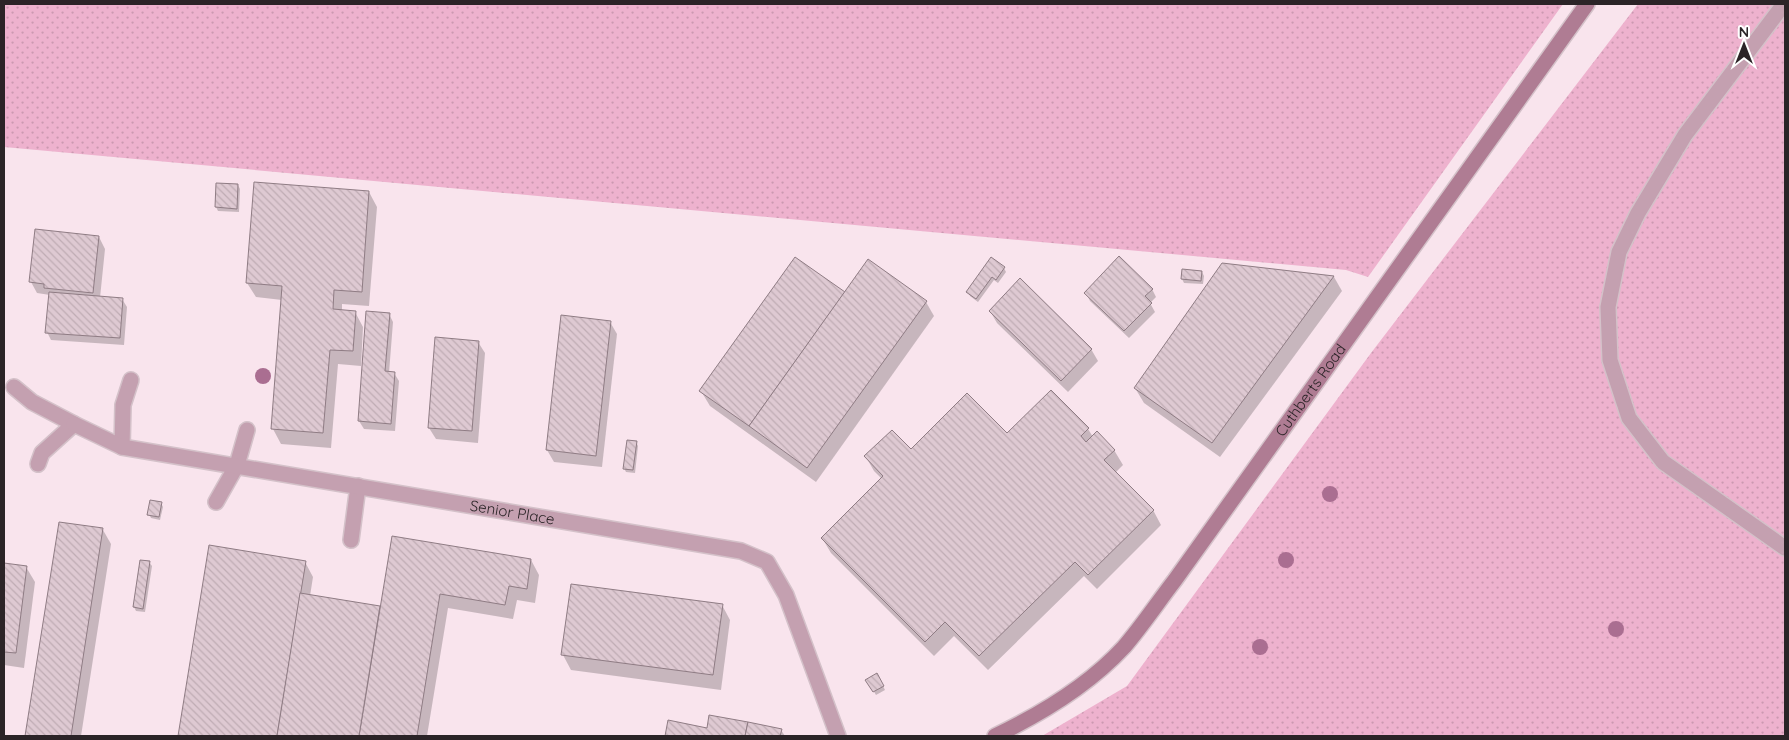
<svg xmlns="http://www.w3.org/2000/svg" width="1789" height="740" font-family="Quicksand,sans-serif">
<defs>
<pattern id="grass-dots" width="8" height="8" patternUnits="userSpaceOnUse" patternTransform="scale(1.25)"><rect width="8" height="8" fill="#eeb2ce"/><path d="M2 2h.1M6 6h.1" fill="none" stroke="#cc99b1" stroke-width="1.8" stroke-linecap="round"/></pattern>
<pattern id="building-back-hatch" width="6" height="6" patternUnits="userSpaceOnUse" patternTransform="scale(1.25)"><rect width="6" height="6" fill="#dec9d2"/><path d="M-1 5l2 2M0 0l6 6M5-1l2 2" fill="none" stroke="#bfacb4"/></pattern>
</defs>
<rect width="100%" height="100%" fill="#f9e4ed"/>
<!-- grass -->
<g fill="url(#grass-dots)">
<polygon points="4,4 1563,4 1368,277 1346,270 4,147"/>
<polygon points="1638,4 1785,4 1785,736 1042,736 1127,686 1371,353"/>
</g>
<!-- shadow -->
<g fill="#0003">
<polygon points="238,185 240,189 239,212 218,211 216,207"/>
<polygon points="369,192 377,207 369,306 342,304 342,311 355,312 363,327 361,366 338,364 331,448 281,444 273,429 282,300 256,297 247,283"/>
<polygon points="99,237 105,249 100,298 122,299 127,307 124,345 51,340 47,332 50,295 37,293 31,282"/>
<polygon points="1223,264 1334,277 1342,291 1220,457 1144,403 1135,388"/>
<polygon points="1004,268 1006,272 998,283 994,280 978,302 970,296 968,292"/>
<polygon points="1202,272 1204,276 1203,284 1184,283 1182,279"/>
<polygon points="1152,289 1156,297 1150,303 1155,312 1129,338 1090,301 1086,293"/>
<polygon points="845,294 926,302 934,316 816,482 710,406 701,391"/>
<polygon points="990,311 1091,349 1098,361 1068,392 997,323"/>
<polygon points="389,314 393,322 389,373 394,373 399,381 395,431 364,429 359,421"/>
<polygon points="610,322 617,334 602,467 554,462 547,450"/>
<polygon points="478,342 485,353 478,443 436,439 429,428"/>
<polygon points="1088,429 1093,437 1114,450 1123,465 1115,473 1153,510 1161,525 1097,589 1084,576 988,670 954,636 934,656 831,553 822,538 882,479 874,471 866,457 1007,435"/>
<polygon points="636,442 638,446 635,473 626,472 624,468"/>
<polygon points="161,503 163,507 160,520 151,518 149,514"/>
<polygon points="60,523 103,530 111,544 81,736 26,736"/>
<polygon points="210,546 305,562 313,577 310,596 381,608 531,560 539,575 535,603 517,600 513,619 448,608 427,736 179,736"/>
<polygon points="149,562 152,566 145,612 136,611 134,607"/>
<polygon points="4,564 26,567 35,582 24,668 4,665"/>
<polygon points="722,605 730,620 721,690 571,670 563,655"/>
<polygon points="877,674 885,690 876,695 867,680"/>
<polygon points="669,722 708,729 781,730 785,736 666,736"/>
</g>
<!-- building -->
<g fill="url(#building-back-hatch)" stroke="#8f7c84">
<polygon points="254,182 369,191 362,292 334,290 333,309 356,311 353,351 330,350 323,433 271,429 282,286 246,283"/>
<polygon points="216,183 238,184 237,209 215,207"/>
<polygon points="35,229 99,236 93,293 44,288 44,284 29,282"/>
<polygon points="1119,256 1153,289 1145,296 1152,303 1124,331 1084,293"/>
<polygon points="795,257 845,292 749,426 699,391"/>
<polygon points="991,257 1005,267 996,280 992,277 976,299 966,292"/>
<polygon points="868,259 927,301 807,468 749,426"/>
<polygon points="1222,263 1334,276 1212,443 1134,388"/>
<polygon points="1182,269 1202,271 1201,281 1181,279"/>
<polygon points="1020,278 1092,349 1061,381 989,311"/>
<polygon points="49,292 123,298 120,338 45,333"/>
<polygon points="366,311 390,313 385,371 395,372 391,424 358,421"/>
<polygon points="561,315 611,321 596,456 546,450"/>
<polygon points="435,337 479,341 472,431 428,428"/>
<polygon points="1051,390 1089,428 1081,436 1086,442 1097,431 1115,450 1104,460 1154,510 1088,575 1075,562 979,656 945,622 925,642 821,538 883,476 864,456 892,430 911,449 967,393 1007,433"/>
<polygon points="627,440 637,441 633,470 623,469"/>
<polygon points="150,500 162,502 159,517 147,515"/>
<polygon points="59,522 103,528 71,736 25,736"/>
<polygon points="392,536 531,559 527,589 509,586 505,605 440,594 417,736 359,736"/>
<polygon points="209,545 306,561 277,736 178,736"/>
<polygon points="140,560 150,561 143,609 133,607"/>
<polygon points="4,563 27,566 16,653 4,652"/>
<polygon points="571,584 723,604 713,675 561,655"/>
<polygon points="300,593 380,606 359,736 277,736"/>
<polygon points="877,673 884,686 873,692 865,680"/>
<polygon points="709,715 748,722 745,736 665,736 668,720 707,728"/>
<polygon points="748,722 782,729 780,736 745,736"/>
</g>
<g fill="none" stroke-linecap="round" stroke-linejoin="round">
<!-- lane casing -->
<g stroke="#d4c1c9" stroke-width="18">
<g id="lane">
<polyline points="1784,4 1685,135 1638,213 1619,252 1608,307 1610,360 1629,418 1663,462 1785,548"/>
<polyline points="14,387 32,402 74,424 42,453 38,464"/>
<polyline points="122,447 123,405 131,380"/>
<polyline points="216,502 237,465 247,430"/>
<polyline points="351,540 358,486"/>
</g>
</g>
<!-- street casing -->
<g stroke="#d4c1c9" stroke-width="18">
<g id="street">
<path id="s1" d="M 74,424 L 122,447 L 741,551 L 767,562 L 786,595 L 838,736"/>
</g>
</g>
<!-- secondary casing -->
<g stroke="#d4c1c9" stroke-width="18">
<g id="secondary">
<path id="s2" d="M 995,736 C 1041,714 1089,685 1124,647 C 1142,626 1158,602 1175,580 L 1587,4"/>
</g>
</g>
<!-- lane -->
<use href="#lane" stroke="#c4a0b0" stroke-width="15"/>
<!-- street -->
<use href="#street" stroke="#c4a0b0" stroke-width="15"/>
<!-- secondary -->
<use href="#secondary" stroke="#af7c93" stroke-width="15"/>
</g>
<!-- trees -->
<g fill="#aa6e91">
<circle cx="263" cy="376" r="8"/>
<circle cx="1330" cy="494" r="8"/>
<circle cx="1286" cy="560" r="8"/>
<circle cx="1616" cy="629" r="8"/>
<circle cx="1260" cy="647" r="8"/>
</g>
<g text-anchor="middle" stroke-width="4.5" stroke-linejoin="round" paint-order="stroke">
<!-- street labels -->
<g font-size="15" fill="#2b2427" stroke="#fff">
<text dy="5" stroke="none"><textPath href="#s2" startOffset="475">Cuthberts Road</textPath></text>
<text dy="5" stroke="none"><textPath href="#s1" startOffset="449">Senior Place</textPath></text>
</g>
</g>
<!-- border -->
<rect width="1789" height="740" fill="none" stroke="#2b2427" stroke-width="10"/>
<!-- north arrow -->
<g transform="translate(1744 45)" stroke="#ffffff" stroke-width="4" paint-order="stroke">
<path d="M0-4L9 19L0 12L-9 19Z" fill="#2b2427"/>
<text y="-8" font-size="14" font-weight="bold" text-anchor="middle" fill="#2b2427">N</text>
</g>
</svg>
